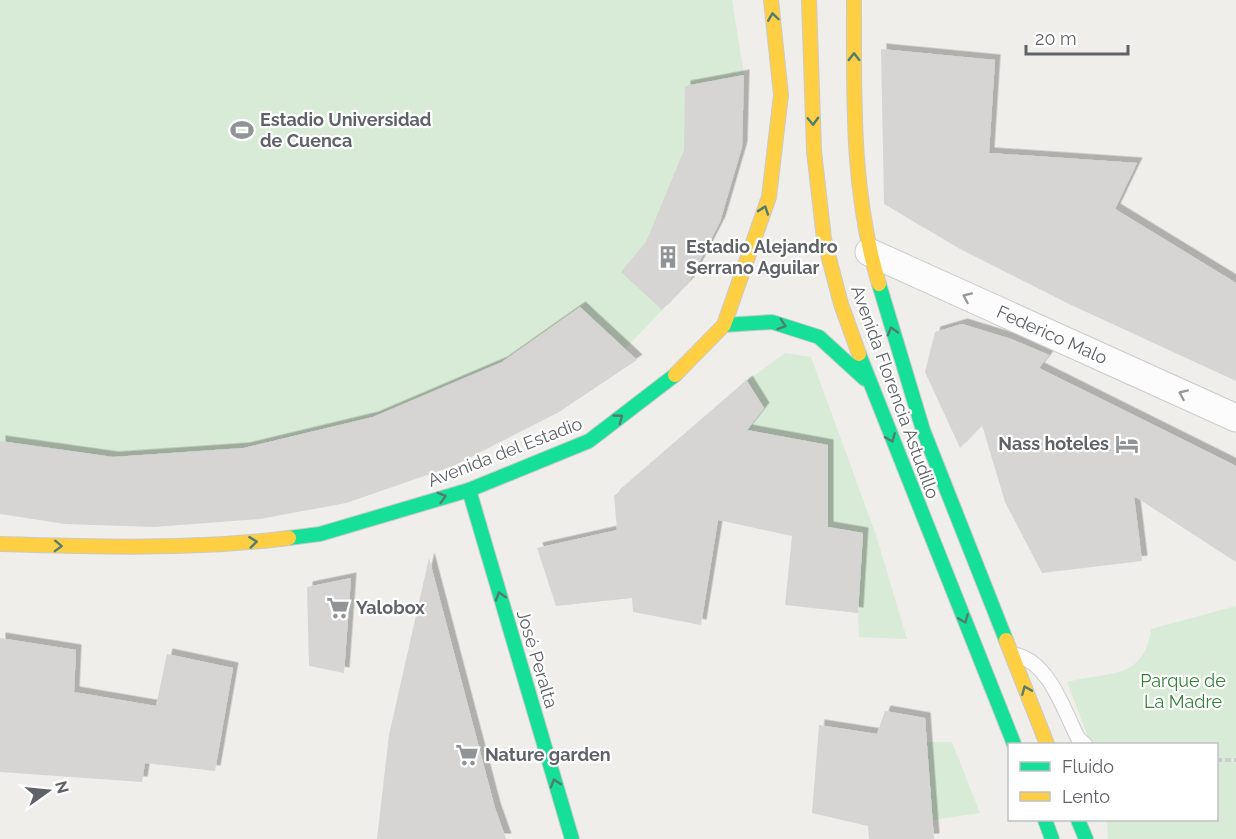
<svg xmlns="http://www.w3.org/2000/svg" width="1236" height="839" font-family="Raleway,sans-serif">
<defs>
<filter id="shadow"><feDropShadow dx="5.5" dy="-5.5" stdDeviation="0" flood-color="#0004"/></filter>
</defs>
<rect width="100%" height="100%" fill="#efeeea"/>
<!-- green -->
<g fill="#d8ebd6">
<polygon points="0,0 732,0 744,75 742,147 720,222 689,282 626,348 636,360 559,412 453,466 346,503 0,514"/>
<polygon points="785,353 811,357 876,535 907,639 859,637 858,613 863,533 828,527 828,446 747,430 764,408 747,381"/>
<path d="M 1236,606 L 1236,839 L 1108,839 L 1107,820 L 1216,820 L 1216,744 L 1091,744 L 1067,682 C 1109,671 1144,681 1151,629 Z"/>
<polygon points="925,742 952,742 980,813 932,820"/>
</g>
<!-- building -->
<g fill="#d6d5d3" filter="url(#shadow)">
<polygon points="881,49 995,60 989,153 1137,163 1115,209 1236,283 1236,381 1069,304 960,249 884,204"/>
<polygon points="744,75 742,147 720,222 689,282 662,310 621,272 646,242 684,150 685,86"/>
<polygon points="580,307 637,360 559,412 453,466 346,503 260,519 154,527 65,524 0,514 0,441 113,457 244,448 373,417 502,362"/>
<polygon points="962,324 1011,339 1049,355 1039,368 1236,466 1236,562 1134,496 1142,561 1042,573 1005,502 982,425 960,448 925,372 935,332"/>
<polygon points="747,381 764,408 747,430 828,445 828,527 863,533 858,613 785,605 792,536 718,520 701,625 633,612 632,598 556,606 537,548 617,530 614,496"/>
<polygon points="429,558 495,808 506,839 377,839 389,735"/>
<polygon points="351,578 344,673 309,666 307,587"/>
<polygon points="0,638 76,650 74,692 156,706 167,654 233,668 215,771 145,763 142,782 0,772"/>
<polygon points="885,711 925,718 934,839 869,839 868,826 812,813 819,725 877,734"/>
</g>
<g fill="none" stroke-linecap="round" stroke-linejoin="round">
<!-- lane casing -->
<g stroke="#cbcccc" stroke-width="16">
<path id="lane" d="M 1017,655 C 1050,664 1064,711 1078,738 L 1085,744"/>
</g>
<!-- street casing -->
<g stroke="#cbcccc" stroke-width="29">
<polyline id="street" points="869,252 1236,418"/>
</g>
<!-- fast casing -->
<g stroke="#cacacb" stroke-width="16">
<g id="fast">
<polyline points="879,284 923,430 1006,640"/>
<polyline points="724,325 772,322 819,337 865,379"/>
<polyline points="859,354 1014,744"/>
<polyline points="469,490 572,839"/>
<polyline points="289,538 320,534 469,490 589,441 675,375"/>
<polyline points="1045,820 1052,839"/>
<polyline points="1078,820 1086,839"/>
</g>
</g>
<!-- slow casing -->
<g stroke="#cacacb" stroke-width="16">
<g id="slow">
<polyline points="809,0 814,151 824,239 841,304 859,354"/>
<path d="M 854,0 C 854,96 851,192 879,284"/>
<polyline points="675,375 724,325 769,197 781,95 771,0"/>
<path d="M 0,544 C 97,547 193,550 289,538"/>
<polyline points="1006,640 1047,744"/>
</g>
</g>
<!-- path -->
<polyline stroke="#cacfcc" stroke-width="4" stroke-dasharray="6 3" stroke-linecap="butt" points="1216,760 1236,760"/>
<!-- lane -->
<use href="#lane" stroke="#fdfcfc" stroke-width="14"/>
<!-- street -->
<use href="#street" stroke="#fdfcfc" stroke-width="27"/>
<!-- fast -->
<use href="#fast" stroke="#16e098" stroke-width="14"/>
<!-- slow -->
<use href="#slow" stroke="#ffcf43" stroke-width="14"/>
</g>
<!-- one-way arrows -->
<defs><path id="oneway-chevron" d="M-2-3.5L2.5 0L-2 3.5" fill="none" stroke-width="1.6" stroke-linecap="round" stroke-linejoin="round" transform="scale(1.5)"/></defs>
<g stroke="#507c72">
<use href="#oneway-chevron" transform="translate(773 17) rotate(-98)"/>
<use href="#oneway-chevron" transform="translate(854 57) rotate(-90)"/>
<use href="#oneway-chevron" transform="translate(813 121) rotate(88)"/>
<use href="#oneway-chevron" transform="translate(764 210) rotate(-71)"/>
<use href="#oneway-chevron" transform="translate(782 325) rotate(18)"/>
<use href="#oneway-chevron" transform="translate(892 331) rotate(-106)"/>
<use href="#oneway-chevron" transform="translate(619 418) rotate(-36)"/>
<use href="#oneway-chevron" transform="translate(891 438) rotate(68)"/>
<use href="#oneway-chevron" transform="translate(442 497) rotate(-16)"/>
<use href="#oneway-chevron" transform="translate(253 542) rotate(-7)"/>
<use href="#oneway-chevron" transform="translate(58 546) rotate(2)"/>
<use href="#oneway-chevron" transform="translate(500 596) rotate(-107)"/>
<use href="#oneway-chevron" transform="translate(964 619) rotate(68)"/>
<use href="#oneway-chevron" transform="translate(1026 690) rotate(-112)"/>
<use href="#oneway-chevron" transform="translate(555 783) rotate(-107)"/>
</g>
<g stroke="#96999c">
<use href="#oneway-chevron" transform="translate(967 297) rotate(-156)"/>
<use href="#oneway-chevron" transform="translate(1183 394) rotate(-156)"/>
</g>
<!-- icons -->
<defs>
<g id="stadium-bare" transform="scale(1.8)"><path d="M0-5a6.5 5 0 1 0 0 10a6.5 5 0 1 0 0-10ZM-3.5-1.8h7v3.6h-7Z" fill="#919496" stroke="#fff" stroke-width="2.5" paint-order="stroke"/></g>
<g id="building-bare" transform="scale(1.8)"><path d="M-4-6H4V6H1V3H-1V6H-4ZM-2.5-4.3h1.7v1.8h-1.7ZM.8-4.3h1.7v1.8H.8ZM-2.5-1h1.7V.8h-1.7ZM.8-1h1.7V.8H.8Z" fill="#919496" stroke="#fff" stroke-width="2.5" paint-order="stroke"/></g>
<g id="hotel-bare" transform="scale(1.8)"><path d="M-6-4.5h1.5V1H6V5H4.5V3h-9V5H-6ZM-4 0a1.8 1.8 0 1 1 3.6 0ZM.5 0V-2.5h3Q6-2.5 6 0Z" fill="#919496" stroke="#fff" stroke-width="2.5" paint-order="stroke"/></g>
<g id="supermarket-bare" transform="scale(1.8)"><path d="M-6-5.5h2.5l.6 2H6L4.5 2H-2.5L-4.4-4H-6ZM-1.5 3.2a1.3 1.3 0 1 0 .1 0ZM3 3.2a1.3 1.3 0 1 0 .1 0Z" fill="#919496" stroke="#fff" stroke-width="2.5" paint-order="stroke"/></g>
</defs>
<g fill-rule="evenodd">
<use href="#stadium-bare" x="242" y="130"/>
<use href="#building-bare" x="668" y="257"/>
<use href="#hotel-bare" x="1127" y="444"/>
<use href="#supermarket-bare" x="338" y="608"/>
<use href="#supermarket-bare" x="467" y="755"/>
</g>
<g text-anchor="middle" stroke-width="4.5" stroke-linejoin="round" paint-order="stroke">
<!-- poi labels -->
<g font-size="18" font-weight="bold" fill="#5f6368" stroke="#fff" text-anchor="start">
<text x="260" y="126">Estadio Universidad<tspan x="260" dy="21">de Cuenca</tspan></text>
<text x="686" y="253">Estadio Alejandro<tspan x="686" dy="21">Serrano Aguilar</tspan></text>
<text x="1109" y="450" text-anchor="end">Nass hoteles</text>
<text x="356" y="614">Yalobox</text>
<text x="485" y="761">Nature garden</text>
</g>
<!-- street labels -->
<g font-size="18" fill="#5f6368" stroke="#fff">
<text transform="translate(1052 335) rotate(24)" y="6">Federico Malo</text>
<text transform="translate(895 392) rotate(70)" y="6">Avenida Florencia Astudillo</text>
<text transform="translate(505 452) rotate(-21)" y="6">Avenida del Estadio</text>
<text transform="translate(537 659) rotate(73)" y="6">José Peralta</text>
</g>
<!-- park labels -->
<g font-size="18" fill="#348238" stroke="#fff">
<text x="1183" y="687">Parque de<tspan x="1183" dy="21">La Madre</tspan></text>
</g>
</g>
<!-- legend -->
<rect x="1008" y="743" width="210" height="78" fill="#ffffff" stroke="#bfc1c3" stroke-width="1.5"/>
<rect x="1020" y="762" width="30" height="9" fill="#16e098" stroke="#bfc1c3" stroke-width="1.5"/>
<text x="1062" y="773" font-size="18" fill="#5f6368">Fluido</text>
<rect x="1020" y="792" width="30" height="9" fill="#ffcf43" stroke="#bfc1c3" stroke-width="1.5"/>
<text x="1062" y="803" font-size="18" fill="#5f6368">Lento</text>
<!-- north arrow -->
<g transform="translate(48 791) rotate(75)" stroke="#ffffff" stroke-width="4.5" paint-order="stroke">
<path d="M0-4.5L10 22L0 15L-10 22Z" fill="#5f6368"/>
<text y="-9" font-size="16" font-weight="bold" text-anchor="middle" fill="#5f6368">N</text>
</g>
<!-- scale -->
<path d="M1026 45v9h102v-9" fill="none" stroke="#5f6368" stroke-width="3"/>
<text x="1035" y="45" font-size="18" fill="#5f6368" stroke="#ffffff" stroke-width="4.5" paint-order="stroke">20 m</text>
</svg>
